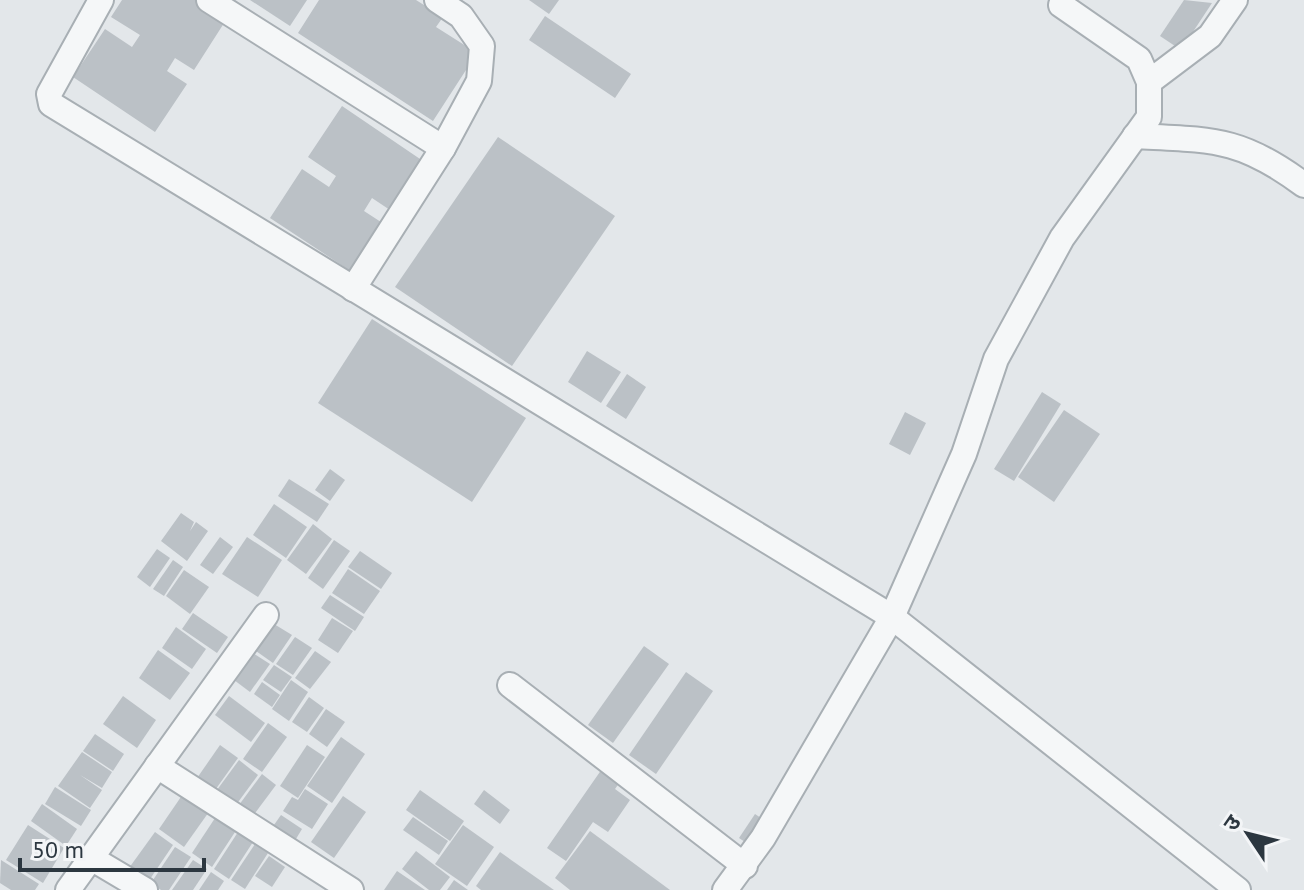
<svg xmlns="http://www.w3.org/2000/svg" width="1304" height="890" font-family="'PT Sans','Noto Sans Devanagari',sans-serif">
<rect width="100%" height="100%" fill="#e3e7ea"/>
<!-- building -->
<g fill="#bbc1c6">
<polygon points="122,0 196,0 226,20 194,70 175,58 167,71 187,84 155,132 73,77 105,29 132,47 140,35 111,17"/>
<polygon points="250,0 307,0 290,26"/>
<polygon points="319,0 416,0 443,17 436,27 477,53 433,121 298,33"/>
<polygon points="529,0 559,0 549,14"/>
<polygon points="1184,0 1212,3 1181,50 1160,36"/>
<polygon points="545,16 631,74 615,98 529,40"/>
<polygon points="342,106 423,161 390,210 372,198 364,211 384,224 352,272 270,218 302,169 329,187 336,176 308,157"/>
<polygon points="498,137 615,216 512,366 395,287"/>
<polygon points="372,319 526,418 472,502 318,403"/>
<polygon points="587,351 621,372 601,403 568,382"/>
<polygon points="627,374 646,387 626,419 606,406"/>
<polygon points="1042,392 1061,404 1014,481 994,469"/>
<polygon points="1064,410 1100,434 1054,502 1018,477"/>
<polygon points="905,412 926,423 910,455 889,444"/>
<polygon points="330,469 345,480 330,501 315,490"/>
<polygon points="289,479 329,504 317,522 278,496"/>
<polygon points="274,504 307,527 286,558 253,535"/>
<polygon points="181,513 194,522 190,531 196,522 208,531 187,561 161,541"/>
<polygon points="313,524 332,539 306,574 287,560"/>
<polygon points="220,537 233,547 213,574 200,565"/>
<polygon points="247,537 282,560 258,597 222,574"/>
<polygon points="334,540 350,551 323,589 308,578"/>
<polygon points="157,549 170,558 150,587 137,577"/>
<polygon points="360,551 392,573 381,589 348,567"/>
<polygon points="173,560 183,567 164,596 153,589"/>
<polygon points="348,569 380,591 364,614 332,593"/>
<polygon points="184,570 209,587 190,614 166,596"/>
<polygon points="330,595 364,617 355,631 321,608"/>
<polygon points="193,613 228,637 217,653 182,629"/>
<polygon points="332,618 353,631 338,653 318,640"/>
<polygon points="274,624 292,635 273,663 256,651"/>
<polygon points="176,627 206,649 192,669 162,648"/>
<polygon points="295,637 312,648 293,675 276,664"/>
<polygon points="644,646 669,664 613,743 588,725"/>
<polygon points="158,650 190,673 170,700 139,678"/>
<polygon points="315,651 331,662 310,689 295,678"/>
<polygon points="253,653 270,664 250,692 234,680"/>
<polygon points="274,665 292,677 281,692 263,680"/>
<polygon points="686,672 713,691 656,774 629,755"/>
<polygon points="291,680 308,692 289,721 272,709"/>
<polygon points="262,682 280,695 272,707 254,694"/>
<polygon points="123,696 156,720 137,748 103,724"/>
<polygon points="229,696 265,723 251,742 215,715"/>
<polygon points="309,697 324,708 307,732 292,722"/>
<polygon points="326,709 345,722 327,747 309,734"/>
<polygon points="268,723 287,737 262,772 243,759"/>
<polygon points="95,734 124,754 113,771 83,751"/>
<polygon points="341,737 365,754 332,803 307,786"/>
<polygon points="220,745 238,758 213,793 195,781"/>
<polygon points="307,745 325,757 298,798 280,786"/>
<polygon points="82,752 112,772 102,788 80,775 102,790 90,808 58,786"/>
<polygon points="239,760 258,775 233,809 214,794"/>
<polygon points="604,766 622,779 615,789 630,800 608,832 593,822 566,861 547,848"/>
<polygon points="262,774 276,785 250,820 236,809"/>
<polygon points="55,787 91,810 81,826 45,804"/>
<polygon points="305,789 328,804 312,829 283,811 292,797 298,800"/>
<polygon points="420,790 464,821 450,841 406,810"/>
<polygon points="484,790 510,810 500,824 474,804"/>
<polygon points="185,791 211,809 184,847 159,829"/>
<polygon points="343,796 366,812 334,858 311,842"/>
<polygon points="42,804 77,829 66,846 31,821"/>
<polygon points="755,814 770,824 754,848 739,838"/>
<polygon points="217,815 237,829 212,867 192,853"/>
<polygon points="281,815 302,829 291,847 269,832"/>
<polygon points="413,817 448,841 439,855 403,830"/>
<polygon points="28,825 64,848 43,883 6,860"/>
<polygon points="463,825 494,847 467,886 435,864"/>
<polygon points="590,831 670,890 570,890 555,878"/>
<polygon points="155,832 173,845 148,882 129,868"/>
<polygon points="238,832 253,842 229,879 214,869"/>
<polygon points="255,844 268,853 245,889 231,880"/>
<polygon points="175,847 191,857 169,890 161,890 151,883"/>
<polygon points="416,851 450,877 440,890 429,890 402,869"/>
<polygon points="500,852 554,890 481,890 476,886"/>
<polygon points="269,856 285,867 272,887 255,876"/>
<polygon points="1,860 39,884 35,890 11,890 0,883"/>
<polygon points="193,860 207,869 193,890 172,890"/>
<polygon points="397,871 425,890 384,890"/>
<polygon points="211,872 224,881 218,890 199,890"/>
<polygon points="454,880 468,890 447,890"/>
</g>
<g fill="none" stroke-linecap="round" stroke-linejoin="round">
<!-- street casing -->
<g stroke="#a8afb4" stroke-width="28">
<g id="street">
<polyline points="101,0 49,94 51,104 892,617 1238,890"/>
<polyline points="209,0 443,148"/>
<polyline points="1149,82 1210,36 1235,0"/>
<path d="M 1135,136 C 1212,140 1240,137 1304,185"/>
<polyline points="353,289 443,148 479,81 482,46 461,16 437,0"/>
<polyline points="510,685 745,866"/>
<polyline points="157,766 351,890"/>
<polyline points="91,858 145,890"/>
<polyline points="68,890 266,615"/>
<polyline points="725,890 763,838 892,617 964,454 996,359 1062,238 1149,117 1149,82 1139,59 1061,5"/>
</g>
</g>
<!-- street -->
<use href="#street" stroke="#f5f7f8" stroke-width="24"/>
</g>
<!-- north arrow -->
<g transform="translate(1248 834) rotate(305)" stroke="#f3f5f7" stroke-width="6" paint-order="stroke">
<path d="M0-6L14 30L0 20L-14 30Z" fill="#2c3740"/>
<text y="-12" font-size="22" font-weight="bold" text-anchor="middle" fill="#2c3740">उ</text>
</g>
<!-- scale -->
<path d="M20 858v12h184v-12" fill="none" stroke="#2c3740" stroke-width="4"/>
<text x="32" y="858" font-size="24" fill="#2c3740" stroke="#f3f5f7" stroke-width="6" paint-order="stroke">50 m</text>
</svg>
